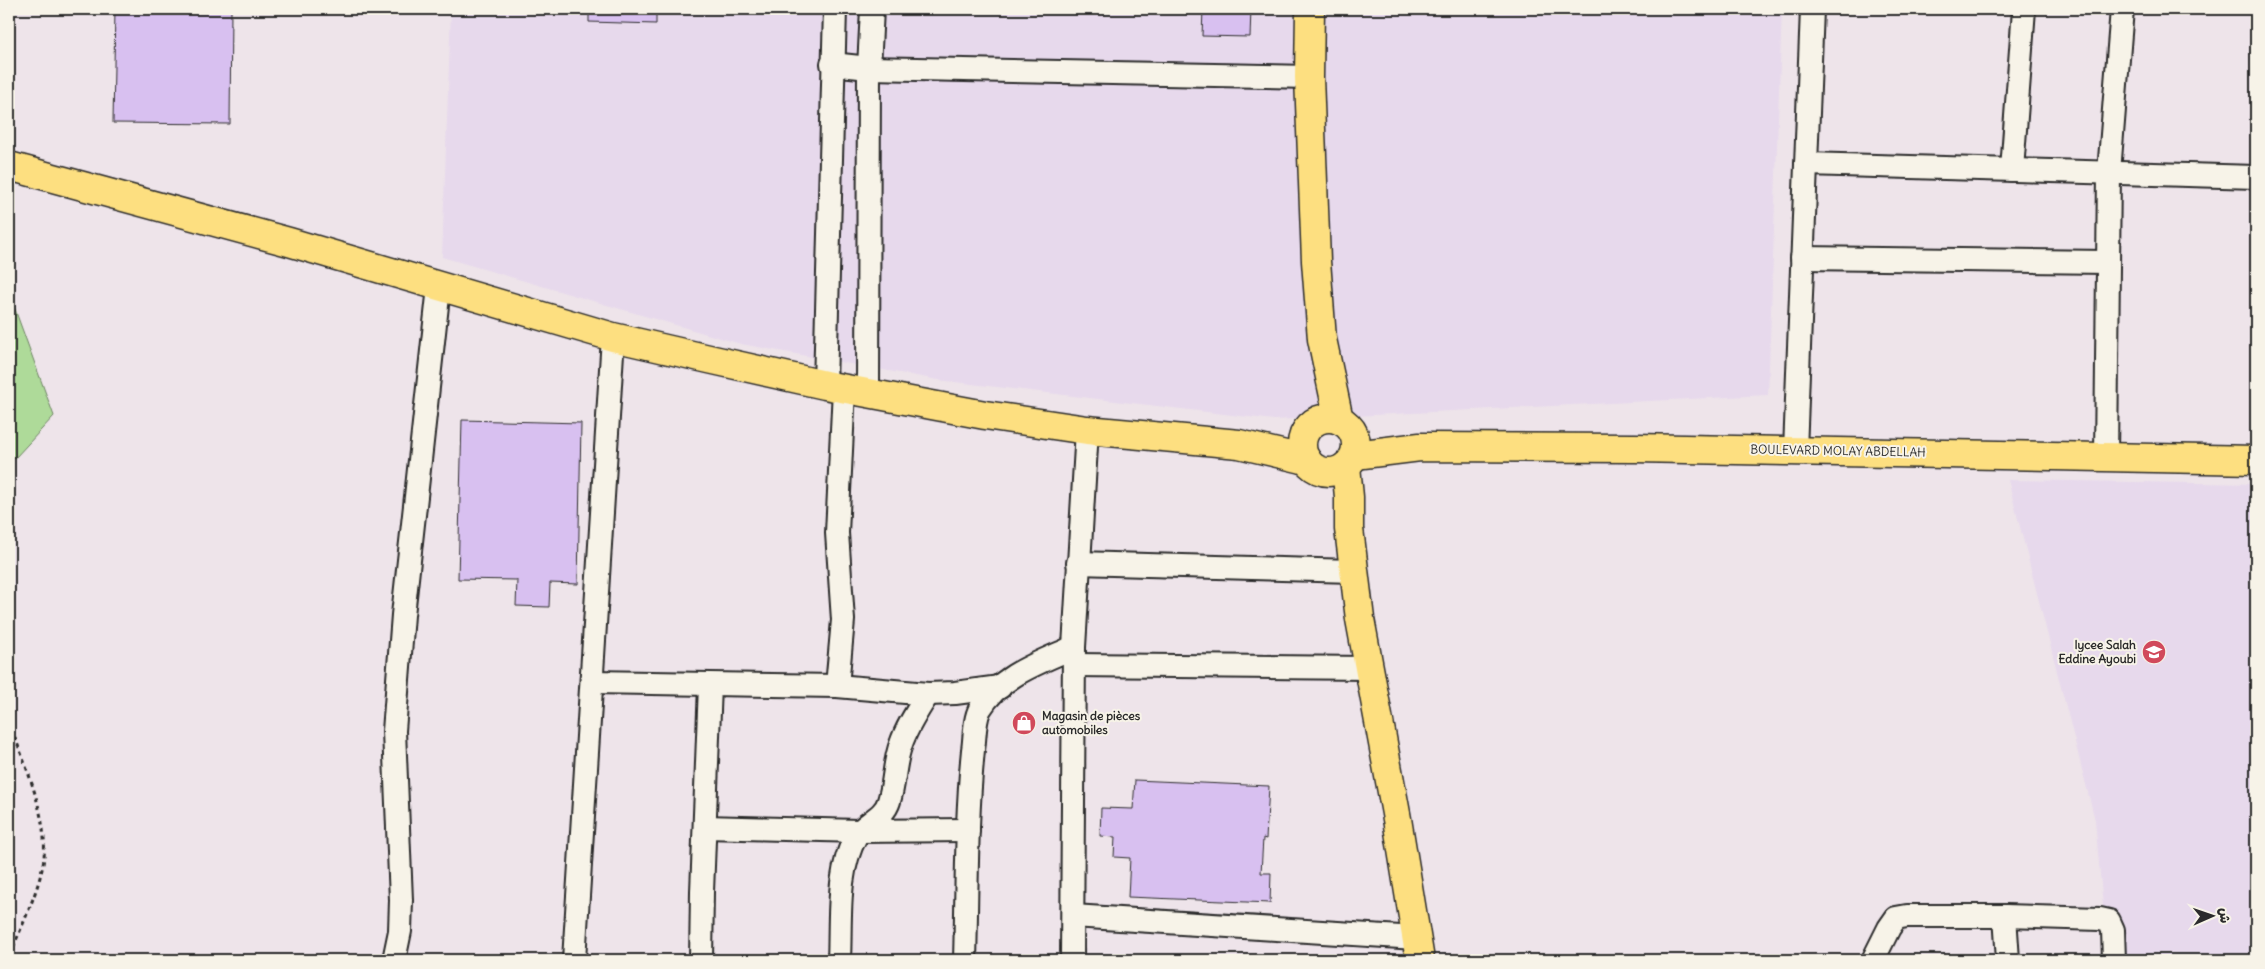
<svg xmlns="http://www.w3.org/2000/svg" width="2265" height="969" font-family="Delius,'Playpen Sans Arabic',sans-serif">
<rect width="100%" height="100%" fill="#eee4ea"/>
<filter id="ink" filterUnits="userSpaceOnUse"><feTurbulence type="fractalNoise" baseFrequency=".02" numOctaves="2"/><feDisplacementMap in="SourceGraphic" scale="10" xChannelSelector="R" yChannelSelector="G"/><feConvolveMatrix kernelMatrix="1 2 1 2 8 2 1 2 1" color-interpolation-filters="sRGB"/></filter>
<g filter="url(#ink)">
<!-- built -->
<g fill="#e7d9ec">
<polygon points="451,9 1782,9 1768,395 1274,420 938,380 741,344 442,257"/>
<polygon points="2008,480 2256,484 2256,960 2108,960 2095,820"/>
</g>
<!-- green -->
<polygon fill="#aeda99" stroke="#6c8262" points="9,293 54,416 15,458 9,455"/>
<!-- building -->
<g fill="#d8c0f0" stroke="#2b2b2b">
<polygon points="115,9 231,9 230,124 113,123"/>
<polygon points="589,9 656,9 656,24 589,22"/>
<polygon points="1203,9 1251,9 1250,37 1202,36"/>
<polygon points="462,420 581,423 578,584 550,583 549,607 516,606 517,580 458,579"/>
<polygon points="1135,780 1269,786 1266,839 1263,838 1261,873 1271,873 1270,903 1128,897 1130,858 1114,857 1115,837 1100,836 1101,808 1133,809"/>
</g>
<g fill="none" stroke-linecap="round" stroke-linejoin="round">
<!-- minor casing -->
<g stroke="#2b2b2b" stroke-width="26">
<g id="minor">
<polyline points="832,64 869,68 1309,77"/>
<polyline points="1806,164 2256,177"/>
<polyline points="2012,170 2024,9"/>
<polyline points="1802,258 2108,262"/>
<polyline points="825,385 835,9"/>
<polyline points="868,393 869,68 872,9"/>
<polyline points="1795,451 1812,9"/>
<polyline points="2106,457 2109,172 2122,9"/>
<polyline points="1078,563 1353,571"/>
<polyline points="1074,665 1370,668"/>
<polyline points="592,682 837,686 928,694 955,693 1000,687"/>
<polyline points="837,686 843,620 837,533 844,389"/>
<polyline points="705,827 859,831 968,830"/>
<polyline points="1073,916 1416,938"/>
<polyline points="2005,916 2008,960"/>
<polyline points="394,960 400,931 401,900 394,731 403,615 439,287"/>
<polyline points="574,960 613,337"/>
<polyline points="701,960 702,892 710,685"/>
<path d="M 839,960 C 841,920 836,872 856,836 C 865,822 884,818 889,801 C 895,782 894,762 901,744 C 907,726 918,710 928,694"/>
<path d="M 965,960 C 967,890 966,820 973,750 C 975,738 974,720 980,709 C 1000,675 1041,662 1074,647"/>
<polyline points="1072,960 1074,647 1087,430"/>
<polyline points="1873,960 1889,928 1896,918 1907,916 2005,916 2100,919 2109,921 2113,930 2114,960"/>
</g>
</g>
<!-- major casing -->
<g stroke="#2b2b2b" stroke-width="31">
<g id="major">
<polyline points="1310,9 1309,77 1316,261 1322,339 1339,420"/>
<polyline points="9,166 289,242 613,337 709,359 825,385 985,415 1087,430 1239,444 1307,460"/>
<circle cx="1329" cy="445" r="27"/>
<polyline points="1355,455 1420,447 1635,448 2256,460"/>
<polyline points="1346,466 1349,497 1349,529 1360,619 1397,819 1420,960"/>
</g>
</g>
<!-- path -->
<path stroke="#2b2b2b" stroke-width="3" stroke-dasharray="4 4" stroke-linecap="butt" d="M 9,722 C 23,759 48,816 44,857 C 41,887 20,929 9,958"/>
<!-- minor -->
<use href="#minor" stroke="#f7f3e8" stroke-width="22"/>
<!-- major -->
<use href="#major" stroke="#fddf80" stroke-width="28"/>
</g>
</g>
<!-- icons -->
<defs>
<g id="school-disc" transform="scale(1.25)"><circle r="9.5" fill="#d1495b" stroke="#f7f3e8"/><path d="M0-5L7-2L0 1L-7-2ZM-4 1L0 2.5L4 1V4Q0 6-4 4Z" fill="#fff"/></g>
<g id="shop-disc" transform="scale(1.25)"><circle r="9.5" fill="#d1495b" stroke="#f7f3e8"/><path d="M-5-2.5h2.3a2.7 3.5 0 0 1 5.4 0H5L5.5 6h-11ZM-1.5-2.5h3a1.5 2.3 0 0 0-3 0Z" fill="#fff"/></g>
</defs>
<g fill-rule="evenodd">
<use href="#school-disc" x="2154" y="652"/>
<use href="#shop-disc" x="1024" y="723"/>
</g>
<g text-anchor="middle" stroke-width="4" stroke-linejoin="round" paint-order="stroke">
<!-- street labels -->
<g font-size="12" fill="#2b2b2b" stroke="#f7f3e8">
<text transform="translate(1838 451) rotate(1)" y="4">BOULEVARD MOLAY ABDELLAH</text>
</g>
<!-- poi labels -->
<g font-size="12" font-weight="bold" fill="#2b2b2b" stroke="#f7f3e8" text-anchor="end">
<text x="2136" y="649">lycee Salah<tspan x="2136" dy="14">Eddine Ayoubi</tspan></text>
<text x="1042" y="720" text-anchor="start">Magasin de pièces<tspan x="1042" dy="14">automobiles</tspan></text>
</g>
</g>
<!-- margin -->
<rect width="2265" height="969" fill="none" stroke="#f7f3e8" stroke-width="30"/>
<rect x="15" y="15" width="2235" height="939" fill="none" stroke="#2b2b2b" stroke-width="2" filter="url(#ink)"/>
<!-- north arrow -->
<g transform="translate(2212 916) rotate(88)" stroke="#f7f3e8" stroke-width="4" paint-order="stroke">
<path d="M0-4L9 19L0 12L-9 19Z" fill="#2b2b2b"/>
<text y="-8" font-size="14" font-weight="bold" text-anchor="middle" fill="#2b2b2b">ش</text>
</g>
</svg>
